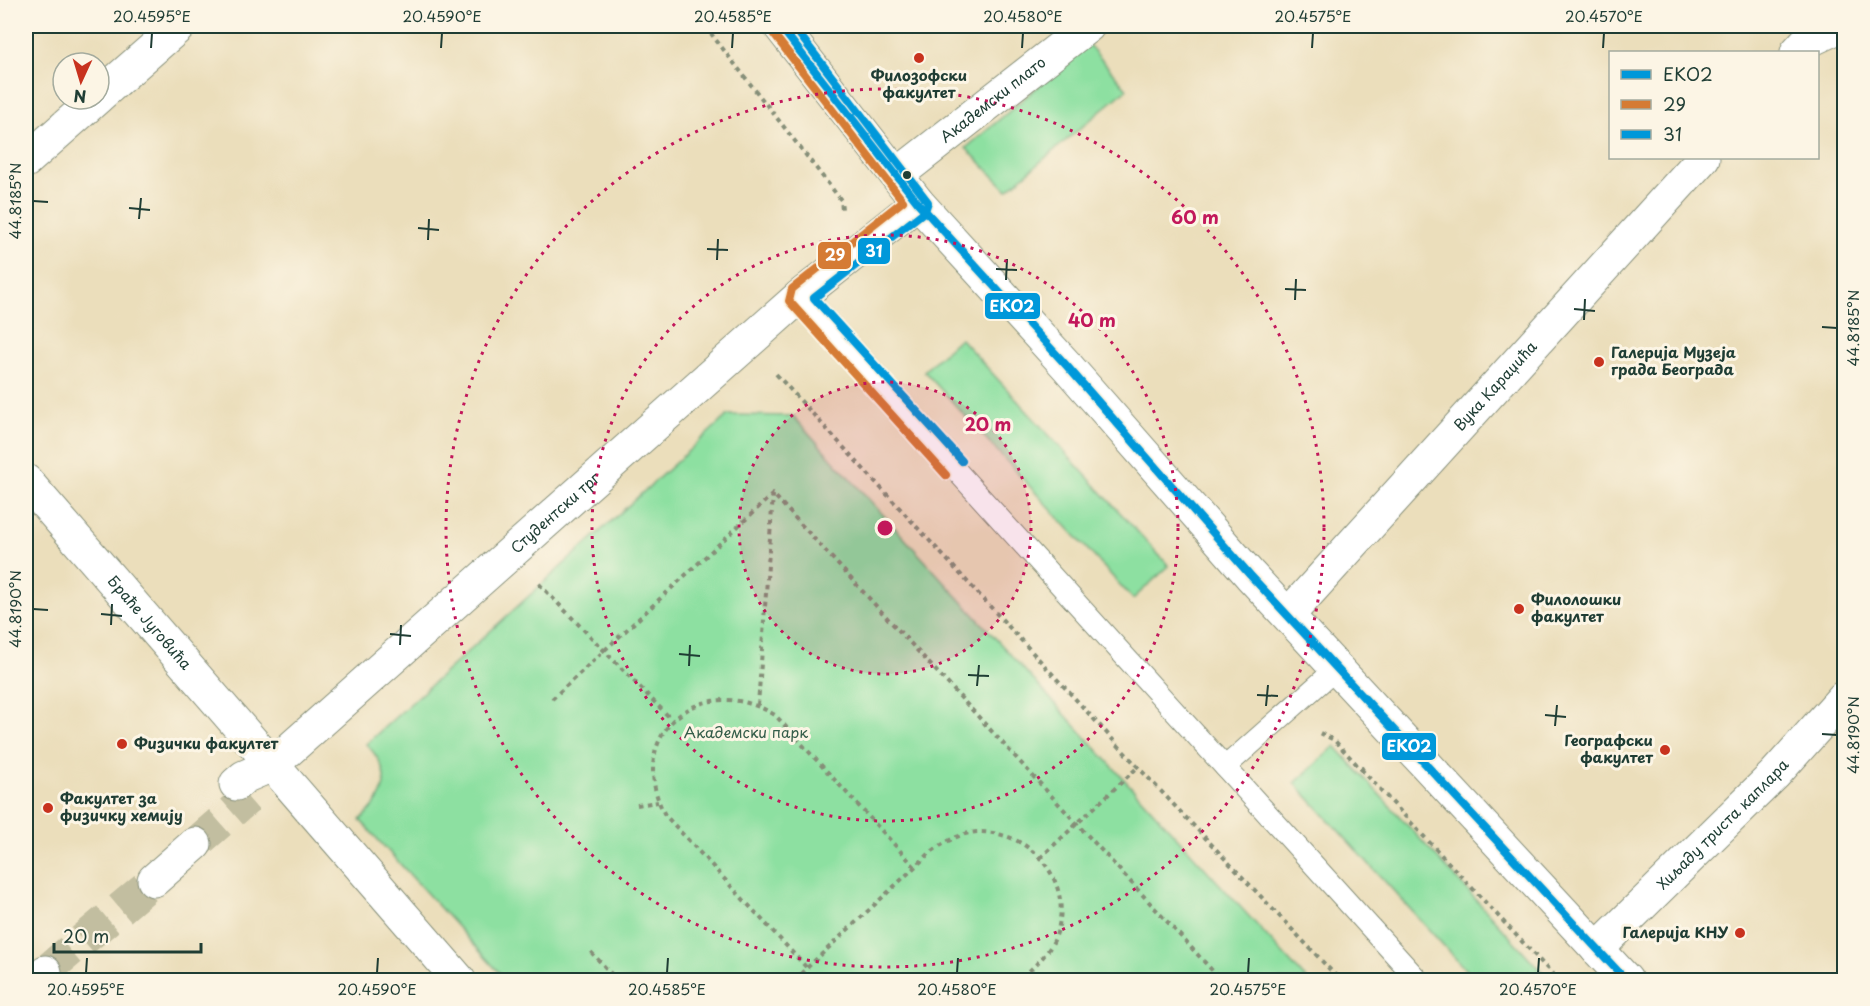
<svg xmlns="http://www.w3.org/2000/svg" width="1870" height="1006" font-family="'Playpen Sans',sans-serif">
<rect width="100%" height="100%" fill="#fcf5e5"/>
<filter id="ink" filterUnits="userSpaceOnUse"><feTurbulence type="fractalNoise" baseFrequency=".0167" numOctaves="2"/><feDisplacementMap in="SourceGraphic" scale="12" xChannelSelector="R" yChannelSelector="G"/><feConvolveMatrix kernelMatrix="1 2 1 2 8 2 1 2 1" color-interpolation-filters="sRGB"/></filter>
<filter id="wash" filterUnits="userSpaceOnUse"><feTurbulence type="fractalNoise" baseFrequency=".008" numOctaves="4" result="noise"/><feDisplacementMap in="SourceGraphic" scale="24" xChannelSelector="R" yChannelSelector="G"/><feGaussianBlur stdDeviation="1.35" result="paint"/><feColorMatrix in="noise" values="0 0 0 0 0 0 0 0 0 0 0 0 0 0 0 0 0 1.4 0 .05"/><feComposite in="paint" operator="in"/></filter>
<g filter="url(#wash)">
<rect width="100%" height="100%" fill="#ebdebb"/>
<!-- green -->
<g fill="#8de0a1" stroke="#568e6a" stroke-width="1.5">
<polygon points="1088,44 1127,89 1007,190 966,148"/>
<polygon points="960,338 1169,566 1133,599 924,371"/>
<path d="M 728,415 L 793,416 L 1307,980 L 506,980 L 360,820 C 389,795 393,771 366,744 Z"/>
<polygon points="1335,746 1544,974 1537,980 1475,980 1295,783"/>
</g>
</g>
<g filter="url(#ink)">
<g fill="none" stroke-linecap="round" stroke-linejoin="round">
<!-- street-tunnel -->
<g stroke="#c2bea0" stroke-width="33" stroke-dasharray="33 16" stroke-linecap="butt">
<polyline points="195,844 248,798"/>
<polyline points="45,972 154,880"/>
</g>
<!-- lane casing -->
<g stroke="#858e78" stroke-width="23">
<g id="lane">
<polyline points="799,297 1418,980"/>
<polyline points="1225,767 1337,668"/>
</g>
</g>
<!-- street casing -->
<g stroke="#858e78" stroke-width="35">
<g id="street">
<polyline points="780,26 918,203 1066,365 1250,575 1626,980"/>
<polyline points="1797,52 1806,42 1840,26"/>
<polyline points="99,96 179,26"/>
<polyline points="26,161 96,99"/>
<path id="s1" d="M 897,175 L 1088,26"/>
<path id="s2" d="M 1288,615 L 1703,158"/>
<path id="s3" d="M 236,784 L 244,777 L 272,765 L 799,297 L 918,203"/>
<polyline points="154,880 195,844"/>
<path id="s4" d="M 1597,949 L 1775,774 L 1844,697"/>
<polyline points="36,980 45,972"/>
</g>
</g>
<!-- secondary casing -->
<g stroke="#858e78" stroke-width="35">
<g id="secondary">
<path id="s5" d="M 26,481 L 459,980"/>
</g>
</g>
<!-- path -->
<g stroke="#858e78" stroke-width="4" stroke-dasharray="4.5 4.5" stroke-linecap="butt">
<polyline points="705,26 841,200 842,209"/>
<polyline points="776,374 1138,767 1340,980"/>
<polyline points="539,584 673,721"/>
<polyline points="552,699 773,494 1221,980"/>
<polyline points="758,705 773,495"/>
<polyline points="1320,733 1334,740 1361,769 1364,767"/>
<polyline points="1361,769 1558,980"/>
<polyline points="637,805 658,802"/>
<polyline points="1040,858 1138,767"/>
<polyline points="591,952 617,980"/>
<path d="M 806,967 L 665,815 C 623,736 699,669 775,715 L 915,867"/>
<path d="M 794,980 L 931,852 C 945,842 960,833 977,832 C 1032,830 1077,884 1055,938 C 1048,955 1032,968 1020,980"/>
</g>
<!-- lane -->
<use href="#lane" stroke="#fff" stroke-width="21"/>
<!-- street -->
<use href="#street" stroke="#fff" stroke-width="33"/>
<!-- secondary -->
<use href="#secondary" stroke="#fff" stroke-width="33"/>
<!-- bus-1 casing -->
<g stroke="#fcf5e5" stroke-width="12">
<polyline id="bus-1" points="780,26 918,203 1066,365 1250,575 1626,980"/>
</g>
<!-- bus-2 casing -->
<g stroke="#fcf5e5" stroke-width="12">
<polyline id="bus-2" points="772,32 903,201 792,289 789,301 946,475"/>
</g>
<!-- bus-3 casing -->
<g stroke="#fcf5e5" stroke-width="12">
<polyline id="bus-3" points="793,26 928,202 925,211 814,298 962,461"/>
</g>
<!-- bus-1 -->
<use href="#bus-1" stroke="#0098da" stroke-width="8"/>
<!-- bus-2 -->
<use href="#bus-2" stroke="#d57b34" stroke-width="8"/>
<!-- bus-3 -->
<use href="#bus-3" stroke="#0098da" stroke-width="8"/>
</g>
</g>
<!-- ticks -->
<path fill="none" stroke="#1f3d34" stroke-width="2" d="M 151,48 L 152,33M 441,48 L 442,33M 732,48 L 733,33M 1022,48 L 1023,33M 1312,48 L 1313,33M 1603,48 L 1604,33M 33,201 L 48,202M 129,208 L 150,210M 139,219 L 141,198M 418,228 L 439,230M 428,240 L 429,219M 707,249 L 728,250M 717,260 L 718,239M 996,269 L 1017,270M 1006,280 L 1007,259M 1285,289 L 1306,290M 1295,300 L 1296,279M 1574,309 L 1595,311M 1584,320 L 1585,299M 1822,327 L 1837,328M 33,609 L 48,610M 101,614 L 122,616M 111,625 L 112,604M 390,634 L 411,636M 400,645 L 401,625M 679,654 L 700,656M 689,666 L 690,645M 968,675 L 989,676M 977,686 L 979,665M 1257,695 L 1278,696M 1266,706 L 1268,685M 1545,715 L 1566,717M 1555,726 L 1557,705M 1822,734 L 1837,735M 86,973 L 87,958M 377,973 L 378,958M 667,973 L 668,958M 957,973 L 958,958M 1248,973 L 1249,958M 1538,973 L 1539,958"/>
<!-- distance rings -->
<circle cx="885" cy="528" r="146" fill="#c2185b" fill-opacity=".12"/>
<g fill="none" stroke="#c2185b" stroke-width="3" stroke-dasharray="3 6">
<circle cx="885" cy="528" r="146"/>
<circle cx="885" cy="528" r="293"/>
<circle cx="885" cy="528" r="439"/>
</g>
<!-- markers -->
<g fill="#c8321e" stroke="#fcf5e5" stroke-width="2">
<circle cx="919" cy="58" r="6"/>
<circle cx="1599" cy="362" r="6"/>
<circle cx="1519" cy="609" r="6"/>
<circle cx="122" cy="744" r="6"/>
<circle cx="1665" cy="750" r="6"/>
<circle cx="48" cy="808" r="6"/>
<circle cx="1740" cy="933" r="6"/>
</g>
<circle fill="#1f3d34" stroke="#fcf5e5" stroke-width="2" cx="907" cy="175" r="5"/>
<g text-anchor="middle" stroke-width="6" stroke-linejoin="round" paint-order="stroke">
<!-- poi labels -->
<g font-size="15" font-weight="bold" fill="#1f3d34" stroke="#fcf5e5" text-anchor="start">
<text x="919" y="81" text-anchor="middle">Филозофски<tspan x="919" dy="17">факултет</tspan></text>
<text x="1611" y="358">Галерија Музеја<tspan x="1611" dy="17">града Београда</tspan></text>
<text x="1531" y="605">Филолошки<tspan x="1531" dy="17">факултет</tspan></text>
<text x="1653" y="746" text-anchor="end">Географски<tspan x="1653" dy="17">факултет</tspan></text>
<text x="134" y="749">Физички факултет</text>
<text x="60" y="804">Факултет за<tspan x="60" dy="17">физичку хемију</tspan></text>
<text x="1728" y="938" text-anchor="end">Галерија КНУ</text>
</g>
<!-- street labels -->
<g font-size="15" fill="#1f3d34" stroke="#fcf5e5">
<text dy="5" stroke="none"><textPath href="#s1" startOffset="122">Академски плато</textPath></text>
<text dy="5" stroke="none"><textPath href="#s2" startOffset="309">Вука Караџића</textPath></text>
<text dy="5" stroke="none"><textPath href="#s3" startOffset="420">Студентски трг</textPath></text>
<text dy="5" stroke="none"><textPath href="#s5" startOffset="188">Браће Југовића</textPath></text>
<text dy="5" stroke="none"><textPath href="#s4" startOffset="177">Хиљаду триста каплара</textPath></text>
</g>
<!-- park labels -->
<g font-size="15" fill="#355e4a" stroke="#fcf5e5">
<text x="746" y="738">Академски парк</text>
</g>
</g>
<circle cx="885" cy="528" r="9" fill="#c2185b" stroke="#fcf5e5" stroke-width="3"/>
<g font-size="18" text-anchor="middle" font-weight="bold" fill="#c2185b" stroke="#fcf5e5" stroke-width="6" stroke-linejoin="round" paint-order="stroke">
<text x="1195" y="224">60 m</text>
<text x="1092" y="327">40 m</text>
<text x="988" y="431">20 m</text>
</g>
<g stroke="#fcf5e5" stroke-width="2">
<rect x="857" y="237" width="34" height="28" rx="6" fill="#0098da"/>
<rect x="817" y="241" width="35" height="29" rx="6" fill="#d57b34"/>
<rect x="984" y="292" width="57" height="28" rx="6" fill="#0098da"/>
<rect x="1381" y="732" width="56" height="29" rx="6" fill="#0098da"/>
</g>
<g font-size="16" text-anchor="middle" font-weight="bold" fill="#fff">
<text x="874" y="257">31</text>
<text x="835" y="261">29</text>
<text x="1012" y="312">EKO2</text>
<text x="1409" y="752">EKO2</text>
</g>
<!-- margin -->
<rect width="1870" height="1006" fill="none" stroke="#fcf5e5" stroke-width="66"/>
<!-- legend -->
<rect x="1609" y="51" width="210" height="108" fill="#fcf5e5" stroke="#a4ab9e" stroke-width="1.5"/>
<rect x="1621" y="70" width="30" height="9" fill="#0098da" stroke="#a4ab9e" stroke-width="1.5"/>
<text x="1663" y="81" font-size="18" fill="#1f3d34">EKO2</text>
<rect x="1621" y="100" width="30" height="9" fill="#d57b34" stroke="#a4ab9e" stroke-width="1.5"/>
<text x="1663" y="111" font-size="18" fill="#1f3d34">29</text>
<rect x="1621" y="130" width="30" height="9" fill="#0098da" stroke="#a4ab9e" stroke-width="1.5"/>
<text x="1663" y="141" font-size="18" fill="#1f3d34">31</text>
<!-- north arrow -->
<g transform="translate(81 81) rotate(184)"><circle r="28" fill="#fcf5e5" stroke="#a4ab9e" stroke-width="1.5"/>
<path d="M0-4.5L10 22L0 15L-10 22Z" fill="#c8321e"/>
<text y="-9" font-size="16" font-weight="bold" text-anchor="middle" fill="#1f3d34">N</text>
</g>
<!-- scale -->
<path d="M54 943v9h147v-9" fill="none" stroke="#1f3d34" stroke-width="3"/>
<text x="63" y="943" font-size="18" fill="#1f3d34" stroke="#fcf5e5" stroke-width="4.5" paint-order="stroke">20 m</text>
<rect x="33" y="33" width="1804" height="940" fill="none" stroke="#1f3d34" stroke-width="2"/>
<g font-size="15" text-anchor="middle" fill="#1f3d34">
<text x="152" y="22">20.4595°E</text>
<text x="442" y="22">20.4590°E</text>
<text x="733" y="22">20.4585°E</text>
<text x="1023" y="22">20.4580°E</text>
<text x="1313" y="22">20.4575°E</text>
<text x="1604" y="22">20.4570°E</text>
<text transform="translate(16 201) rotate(-90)" y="5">44.8185°N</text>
<text transform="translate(1854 328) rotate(-90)" y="5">44.8185°N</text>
<text transform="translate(16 609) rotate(-90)" y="5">44.8190°N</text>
<text transform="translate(1854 735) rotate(-90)" y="5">44.8190°N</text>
<text x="86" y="995">20.4595°E</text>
<text x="377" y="995">20.4590°E</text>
<text x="667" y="995">20.4585°E</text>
<text x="957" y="995">20.4580°E</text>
<text x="1248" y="995">20.4575°E</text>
<text x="1538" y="995">20.4570°E</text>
</g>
</svg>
